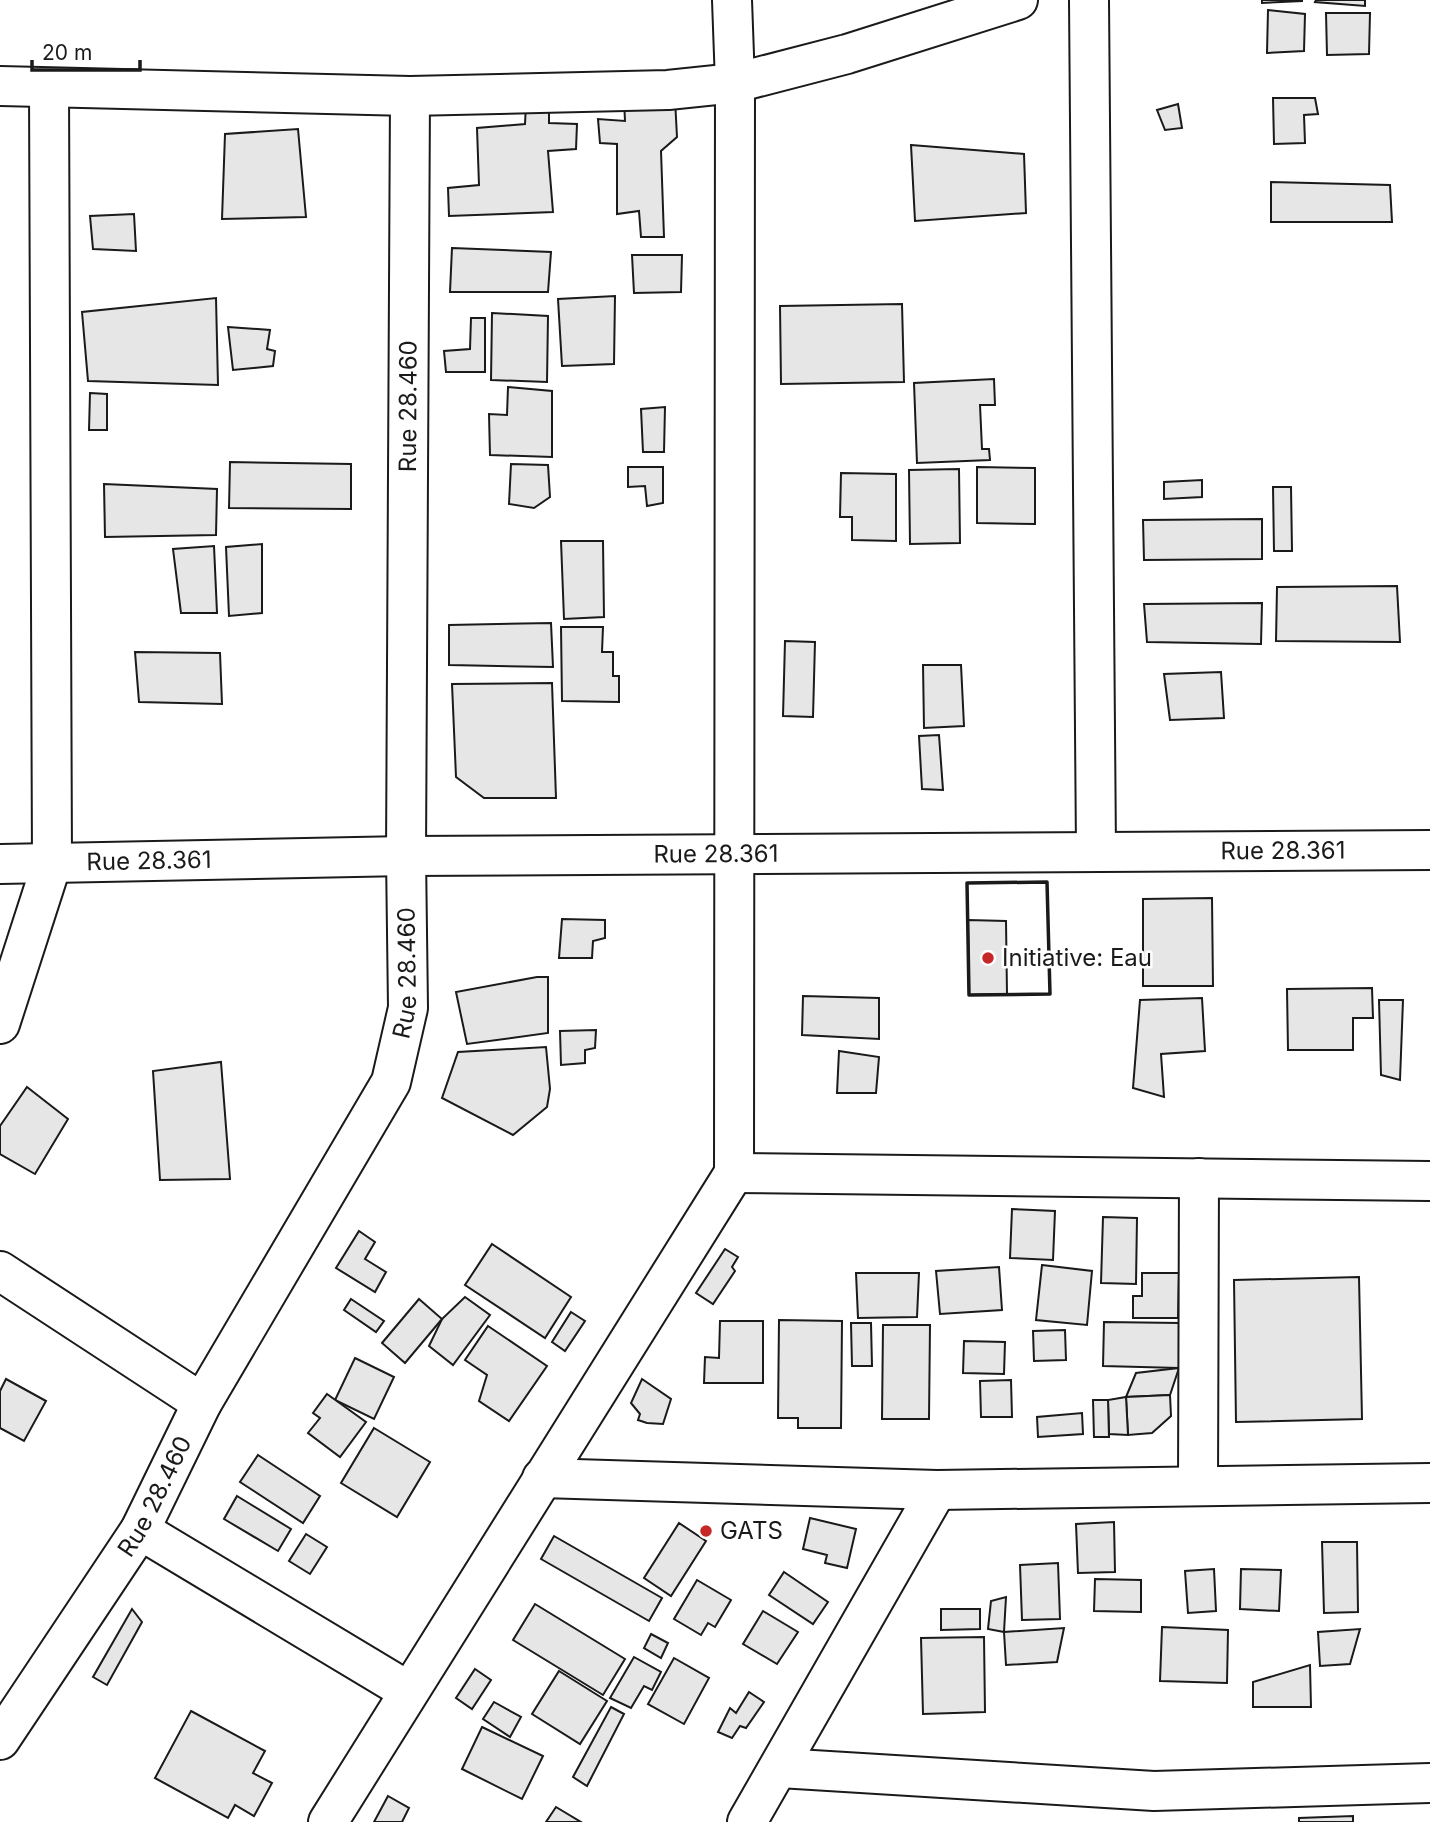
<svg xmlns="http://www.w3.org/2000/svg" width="1430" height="1822" font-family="Inter,sans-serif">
<rect width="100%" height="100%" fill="#fff"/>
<!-- building -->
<g fill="#e6e6e6" stroke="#1a1a1a" stroke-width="2">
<polygon points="1262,0 1302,0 1302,1 1262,3"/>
<polygon points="1316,0 1365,0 1365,6 1315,2"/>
<polygon points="1268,10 1305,14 1304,51 1267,53"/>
<polygon points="1326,13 1370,13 1369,54 1327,55"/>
<polygon points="1273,98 1315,98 1318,114 1304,115 1305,143 1274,144"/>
<polygon points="675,99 677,137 661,151 664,237 641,237 639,211 617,214 617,144 600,143 598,119 625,121 624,100"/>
<polygon points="549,103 549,123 577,124 576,149 548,151 553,212 449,216 448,188 479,185 477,128 525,124 526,104"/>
<polygon points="1178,104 1182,128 1165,130 1157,110"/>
<polygon points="298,129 306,217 222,219 225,134"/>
<polygon points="911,145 1024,154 1026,213 915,221"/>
<polygon points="1271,182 1390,185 1392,222 1271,222"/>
<polygon points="134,214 136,251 93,249 90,216"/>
<polygon points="452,248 551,252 548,292 450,292"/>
<polygon points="632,255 682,255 681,292 634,293"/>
<polygon points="615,296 614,364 562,366 558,299"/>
<polygon points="216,298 218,385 88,381 82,312"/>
<polygon points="902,304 904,382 781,384 780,306"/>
<polygon points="492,313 548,316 547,382 491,380"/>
<polygon points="471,318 485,318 485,372 446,372 444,351 470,349"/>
<polygon points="228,327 270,330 267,349 275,351 273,366 233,370"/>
<polygon points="994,379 995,405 980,405 982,449 989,449 990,460 917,463 914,383"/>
<polygon points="508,387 552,391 552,457 490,455 489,414 507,415"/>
<polygon points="90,393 107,394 107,430 89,430"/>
<polygon points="665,407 664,452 643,452 641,409"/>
<polygon points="230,462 351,464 351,509 229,508"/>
<polygon points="511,464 548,465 550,497 534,508 509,504"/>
<polygon points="628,467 663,467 663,503 647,506 645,486 628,487"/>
<polygon points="977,467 1035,468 1035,524 977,523"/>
<polygon points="959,469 960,543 910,544 909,470"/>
<polygon points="841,473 896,474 896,541 852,540 852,517 840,517"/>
<polygon points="1202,480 1202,497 1164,499 1164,482"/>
<polygon points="104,484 217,489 216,535 105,537"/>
<polygon points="1273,487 1291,487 1292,551 1274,551"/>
<polygon points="1262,519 1262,559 1144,560 1143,520"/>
<polygon points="561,541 603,541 604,617 564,619"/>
<polygon points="262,544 262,613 229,616 226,547"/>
<polygon points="214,546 217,613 181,613 173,549"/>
<polygon points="1397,586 1400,642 1276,641 1277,587"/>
<polygon points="1262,603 1261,644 1147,642 1144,604"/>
<polygon points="551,623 553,667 449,665 449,625"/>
<polygon points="561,627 603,627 602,652 613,652 613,676 619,676 619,702 562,701"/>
<polygon points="785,641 815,642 813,717 783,716"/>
<polygon points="135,652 220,653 222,704 139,702"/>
<polygon points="923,665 961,665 964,726 924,728"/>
<polygon points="1221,672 1224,718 1170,720 1164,674"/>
<polygon points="552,683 556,798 484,798 456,777 452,684"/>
<polygon points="939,735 943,790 922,789 919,736"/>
<polygon points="1212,898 1213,986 1143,986 1143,899"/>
<polygon points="562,919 605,920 605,938 593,941 592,958 559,958"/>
<polygon points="968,920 1006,921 1007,994 969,995"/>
<polygon points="537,977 548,977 548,1033 467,1044 456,992"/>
<polygon points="1372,988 1373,1018 1353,1018 1353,1050 1288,1050 1287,989"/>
<polygon points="803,996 879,998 879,1039 802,1035"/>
<polygon points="1202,998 1205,1051 1161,1054 1164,1097 1133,1088 1140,1000"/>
<polygon points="1379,1000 1403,1000 1400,1080 1381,1075"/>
<polygon points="596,1030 595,1048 585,1050 585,1063 561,1065 560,1031"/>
<polygon points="546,1047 550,1089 547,1107 513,1135 442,1098 458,1052"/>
<polygon points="839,1051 879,1057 876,1093 837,1093"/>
<polygon points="221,1062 230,1179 160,1180 153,1071"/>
<polygon points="27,1087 68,1119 35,1174 0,1154 0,1126"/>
<polygon points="1012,1209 1055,1211 1053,1260 1010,1258"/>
<polygon points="1103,1217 1137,1218 1136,1284 1101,1283"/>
<polygon points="359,1231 375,1242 365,1259 386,1272 375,1292 336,1268"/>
<polygon points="492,1244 571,1297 545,1338 465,1285"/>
<polygon points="725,1249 738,1257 732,1267 735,1271 713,1304 696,1293"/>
<polygon points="1042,1265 1092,1271 1087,1325 1036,1320"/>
<polygon points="999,1267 1002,1310 940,1314 936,1271"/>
<polygon points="856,1273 919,1273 917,1317 858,1318"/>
<polygon points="1142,1273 1179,1273 1178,1318 1133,1318 1133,1296 1142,1296"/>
<polygon points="1359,1277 1362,1419 1236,1422 1234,1280"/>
<polygon points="465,1297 490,1315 453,1365 429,1346 442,1319"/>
<polygon points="351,1299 384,1321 376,1332 344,1310"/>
<polygon points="419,1299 442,1319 405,1363 382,1343"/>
<polygon points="571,1312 585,1321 565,1351 552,1342"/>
<polygon points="779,1320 842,1321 841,1428 798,1428 798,1418 778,1418"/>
<polygon points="720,1321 763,1321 763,1383 704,1383 705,1357 719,1358"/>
<polygon points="1104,1322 1180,1323 1179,1368 1103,1366"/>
<polygon points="851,1323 871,1323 872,1366 852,1366"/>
<polygon points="883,1325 930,1325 929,1419 882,1419"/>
<polygon points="488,1326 547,1366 509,1421 479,1401 487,1375 465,1360"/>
<polygon points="1065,1330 1066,1360 1034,1361 1033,1331"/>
<polygon points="964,1341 1005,1342 1004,1374 963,1373"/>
<polygon points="355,1358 394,1377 374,1419 335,1400"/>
<polygon points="1179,1368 1170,1395 1126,1397 1136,1373"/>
<polygon points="6,1379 46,1401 24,1441 0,1428 0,1391"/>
<polygon points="642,1379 671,1399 663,1424 647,1423 638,1420 640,1414 631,1403"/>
<polygon points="1011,1380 1012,1417 981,1417 980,1381"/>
<polygon points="327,1394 366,1422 340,1457 308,1433 320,1418 313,1413"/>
<polygon points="1170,1395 1171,1416 1152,1433 1128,1435 1126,1397"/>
<polygon points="1126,1397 1128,1435 1109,1434 1108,1400"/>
<polygon points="1093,1400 1108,1400 1109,1437 1094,1437"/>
<polygon points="1082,1413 1083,1434 1038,1437 1037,1417"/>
<polygon points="374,1428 430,1462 397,1517 341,1483"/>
<polygon points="258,1455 320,1496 303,1523 240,1482"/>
<polygon points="237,1496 291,1529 278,1551 224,1519"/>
<polygon points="810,1518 856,1529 847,1568 825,1563 827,1555 803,1549"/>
<polygon points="1114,1522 1115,1572 1078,1573 1076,1524"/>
<polygon points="679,1523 706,1541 671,1596 644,1578"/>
<polygon points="306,1534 327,1547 310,1574 289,1561"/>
<polygon points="554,1536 662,1598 649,1621 541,1559"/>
<polygon points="1322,1542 1357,1542 1358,1612 1324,1613"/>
<polygon points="1058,1563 1060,1619 1022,1620 1020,1565"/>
<polygon points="1214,1569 1216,1611 1188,1613 1185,1571"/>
<polygon points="1241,1569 1281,1570 1279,1611 1240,1609"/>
<polygon points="784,1572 828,1602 813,1624 769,1595"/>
<polygon points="1095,1579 1141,1580 1141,1612 1094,1611"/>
<polygon points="697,1580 731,1600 715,1627 708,1623 701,1635 674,1619"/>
<polygon points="1006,1597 1004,1632 988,1629 991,1601"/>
<polygon points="535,1604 625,1659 603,1695 513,1640"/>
<polygon points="132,1609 142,1622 107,1685 93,1677"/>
<polygon points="941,1609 980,1609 980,1629 941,1630"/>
<polygon points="763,1611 798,1632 777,1664 743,1644"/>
<polygon points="1162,1627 1228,1630 1227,1683 1160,1681"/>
<polygon points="1064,1628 1057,1662 1006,1665 1004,1632"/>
<polygon points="1360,1629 1350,1664 1320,1666 1318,1632"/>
<polygon points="651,1634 668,1643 661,1658 644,1648"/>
<polygon points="984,1637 985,1712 923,1714 921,1638"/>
<polygon points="634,1657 661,1672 652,1690 644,1686 631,1708 610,1698"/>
<polygon points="674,1658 709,1678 684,1724 648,1704"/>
<polygon points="1310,1665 1311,1707 1253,1707 1253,1682"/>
<polygon points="475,1669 491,1680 472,1709 456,1698"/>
<polygon points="559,1671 607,1701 580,1744 532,1714"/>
<polygon points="749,1692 764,1702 746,1728 740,1726 732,1738 718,1732 730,1708 736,1713"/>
<polygon points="494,1702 521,1717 510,1737 483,1719"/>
<polygon points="611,1707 624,1714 587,1786 573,1777"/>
<polygon points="191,1711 265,1751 253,1773 272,1783 254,1816 235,1805 228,1818 155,1778"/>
<polygon points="482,1727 543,1756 522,1799 462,1769"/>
<polygon points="388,1796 409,1808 402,1822 374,1822"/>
<polygon points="556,1807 581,1822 546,1822"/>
<polygon points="1353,1816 1353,1822 1299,1822 1299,1818"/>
</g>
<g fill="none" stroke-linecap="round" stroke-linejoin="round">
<!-- minor casing -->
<g stroke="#1a1a1a" stroke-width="42">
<g id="minor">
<polyline points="1089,0 1096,851"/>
<polyline points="0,86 410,96 668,90 735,83 847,54 1018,0"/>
<path id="s1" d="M 0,864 L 406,856 L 1430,850"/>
<polyline points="0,1024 52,863 49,88"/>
<polyline points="734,1173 1430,1181"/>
<polyline points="0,1271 202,1403"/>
<polyline points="542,1478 937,1490 1430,1483"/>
<polyline points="1198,1486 1199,1178"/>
<polyline points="140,1530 408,1691"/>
<path id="s2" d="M 0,1740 L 140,1530 L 202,1403 L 391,1082 L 408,1008 L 406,856 L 410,96"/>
<polyline points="780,1768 1154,1791 1430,1783"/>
<polyline points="328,1822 734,1173 735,83 732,0"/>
<polyline points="747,1822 937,1490"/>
</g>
</g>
<!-- minor -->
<use href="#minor" stroke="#fff" stroke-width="38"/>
<!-- wall -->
<polygon stroke="#1a1a1a" stroke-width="3.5" points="1047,882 1050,994 969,995 967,883"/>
</g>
<!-- markers -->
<g fill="#c62828" stroke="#fff" stroke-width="2.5">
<circle cx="988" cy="958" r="7"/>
<circle cx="706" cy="1531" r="7"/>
</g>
<g text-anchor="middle" stroke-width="5" stroke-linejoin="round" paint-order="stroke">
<!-- street labels -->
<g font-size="24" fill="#1a1a1a" stroke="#fff">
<text dy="8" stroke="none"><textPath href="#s2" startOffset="1444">Rue 28.460</textPath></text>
<text dy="8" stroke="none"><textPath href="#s1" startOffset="1283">Rue 28.361</textPath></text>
<text dy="8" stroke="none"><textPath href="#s1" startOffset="716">Rue 28.361</textPath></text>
<text dy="8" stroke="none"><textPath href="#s1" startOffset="149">Rue 28.361</textPath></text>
<text dy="8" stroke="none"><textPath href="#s2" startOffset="877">Rue 28.460</textPath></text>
<text dy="8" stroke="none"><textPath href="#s2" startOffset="289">Rue 28.460</textPath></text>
</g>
<!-- poi labels -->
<g font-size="24" fill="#1a1a1a" stroke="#fff" text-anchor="start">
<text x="1002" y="966">Initiative: Eau</text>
<text x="720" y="1539">GATS</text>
</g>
</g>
<!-- scale -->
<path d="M32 60v10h108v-10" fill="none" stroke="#1a1a1a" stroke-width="3.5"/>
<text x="42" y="60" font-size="21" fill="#1a1a1a" stroke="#ffffff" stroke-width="5" paint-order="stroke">20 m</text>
</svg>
